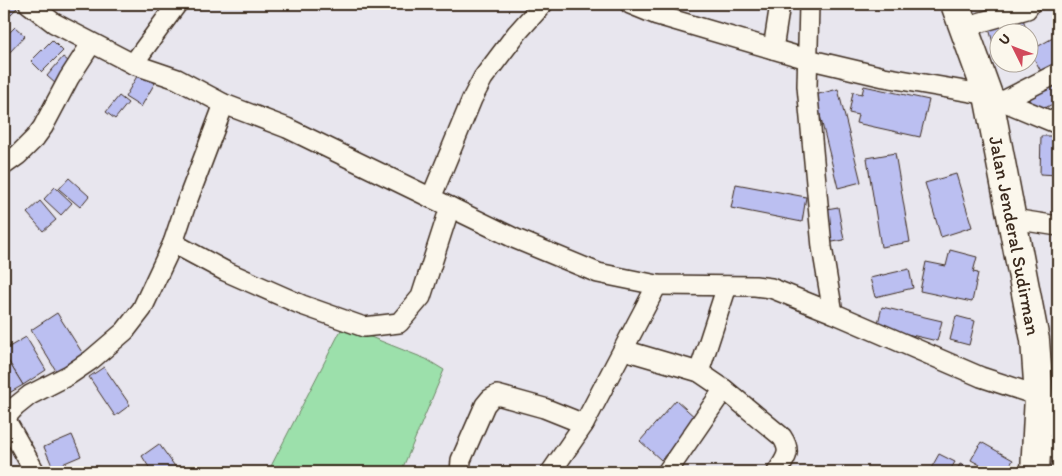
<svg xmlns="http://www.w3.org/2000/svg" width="1062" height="476" font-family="Itim,sans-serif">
<rect width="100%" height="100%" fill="#e8e6ee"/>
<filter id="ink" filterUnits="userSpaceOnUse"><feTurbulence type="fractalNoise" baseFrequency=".02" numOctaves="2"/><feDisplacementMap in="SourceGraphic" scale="10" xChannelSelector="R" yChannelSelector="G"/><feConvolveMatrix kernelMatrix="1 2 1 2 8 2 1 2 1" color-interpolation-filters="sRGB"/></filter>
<g filter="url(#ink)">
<!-- pitch -->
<polygon fill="#9ce0ab" stroke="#6c8564" points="343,326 426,359 444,370 401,472 268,472"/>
<!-- building -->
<g fill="#bbbff1" stroke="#3b2a1e">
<polygon points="4,4 12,4 17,8 4,21"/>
<polygon points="1021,12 1027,32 1000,32 1000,41 993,43 987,21"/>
<polygon points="15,27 25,36 9,53 4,48 4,38"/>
<polygon points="1058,35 1058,66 1043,75 1030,51"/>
<polygon points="52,40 63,51 42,72 31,61"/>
<polygon points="63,57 73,65 57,85 47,76"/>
<polygon points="140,71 156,81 141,107 125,97"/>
<polygon points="1051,79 1058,93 1058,101 1036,113 1025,93"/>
<polygon points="864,86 929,100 920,137 856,123 858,115 849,113 853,92 862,94"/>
<polygon points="838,89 861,182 838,188 815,95"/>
<polygon points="119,96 128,103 115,119 106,112"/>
<polygon points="1041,136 1058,136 1058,175 1040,174"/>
<polygon points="895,153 910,242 881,247 867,158"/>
<polygon points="956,174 972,227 941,237 925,183"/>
<polygon points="69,178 89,196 80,207 59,189"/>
<polygon points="736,184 806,197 802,222 731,208"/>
<polygon points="55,187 72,203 61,215 44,199"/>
<polygon points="40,201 56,220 43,231 27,213"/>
<polygon points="838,207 844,240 827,243 821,210"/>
<polygon points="950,250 977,257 973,272 978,273 972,302 920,291 926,262 946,266"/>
<polygon points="909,269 913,288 875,297 870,278"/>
<polygon points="882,307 942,321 937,341 877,327"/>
<polygon points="57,313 85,357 58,374 31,330"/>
<polygon points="956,316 975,321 969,345 950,340"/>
<polygon points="26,337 46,370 23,385 4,354 4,350"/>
<polygon points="4,354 23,385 4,396"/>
<polygon points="104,367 130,405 115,416 89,377"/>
<polygon points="676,400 697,419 661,460 640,441"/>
<polygon points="72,435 81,456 53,468 44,447"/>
<polygon points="981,442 1013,460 1006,472 993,472 971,460"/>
<polygon points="159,444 179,472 146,472 150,469 142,456"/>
<polygon points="939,454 955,462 949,472 929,472"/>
<polygon points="960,464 977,472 956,472"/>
</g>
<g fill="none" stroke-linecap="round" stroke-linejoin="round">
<!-- street casing -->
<g stroke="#3b2a1e" stroke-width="22">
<g id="street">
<polyline points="29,4 54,23 133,64 177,79 224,104 287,128 516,239 598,273 657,285 755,286 771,288 833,313 981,377 1039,396"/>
<polyline points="630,4 657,15 807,59 884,77 988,95 1058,124"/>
<polyline points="809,4 807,86 822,247 833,313"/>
<polyline points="964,27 1027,9 1030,4"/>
<polyline points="773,49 780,4"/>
<polyline points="133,64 177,4"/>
<polyline points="1003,101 1058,73"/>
<polyline points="4,165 18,155 35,138 43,127 69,78 91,44"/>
<polyline points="431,198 472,99 483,78 517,33 543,4"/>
<polyline points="1013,219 1058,226"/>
<polyline points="173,243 225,271 302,305 364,327 399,323 421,297 450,207"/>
<path d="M 624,350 L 699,372 L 724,389 L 782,437 C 792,452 786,458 777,472"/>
<polyline points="699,372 727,286"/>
<polyline points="4,417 35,472"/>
<polyline points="5,418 15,407 30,395 69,375 91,360 125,331 142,309 173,243 185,207 224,104"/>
<polyline points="1037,443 1058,449"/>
<polyline points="460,472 461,460 485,405 490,399 497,395 544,408 584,424"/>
<polyline points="551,472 584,424 657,285"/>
<polyline points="667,472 724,389"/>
</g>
</g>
<!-- primary casing -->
<g stroke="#3b2a1e" stroke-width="31">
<g id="primary">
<path id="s1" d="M 955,4 L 988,95 L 1035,340 L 1039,396 L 1035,472"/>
</g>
</g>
<!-- street -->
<use href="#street" stroke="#fbf7ec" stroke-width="19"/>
<!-- primary -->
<use href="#primary" stroke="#fbf7ec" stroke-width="28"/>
</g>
</g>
<g text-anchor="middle" stroke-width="5" stroke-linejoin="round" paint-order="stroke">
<!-- street labels -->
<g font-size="19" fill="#3b2a1e" stroke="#fbf7ec">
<text dy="7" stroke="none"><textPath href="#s1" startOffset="240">Jalan Jenderal Sudirman</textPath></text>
</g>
</g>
<!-- margin -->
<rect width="1062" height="476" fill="none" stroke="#fbf7ec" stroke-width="20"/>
<rect x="10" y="10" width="1042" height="456" fill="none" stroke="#3b2a1e" stroke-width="2" filter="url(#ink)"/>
<!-- north arrow -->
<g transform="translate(1014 48) rotate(312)"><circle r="24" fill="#fbf7ec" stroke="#aea59a"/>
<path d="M0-4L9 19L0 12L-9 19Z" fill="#d1495b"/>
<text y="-8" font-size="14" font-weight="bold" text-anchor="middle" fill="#3b2a1e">U</text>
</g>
</svg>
